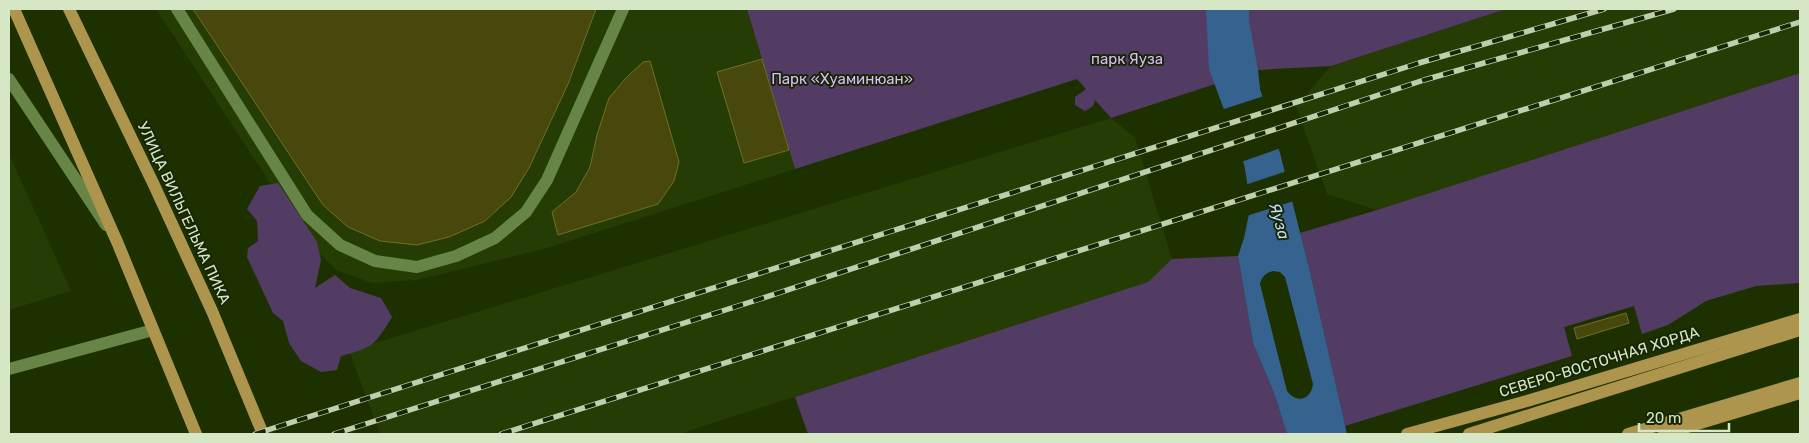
<svg xmlns="http://www.w3.org/2000/svg" width="1809" height="443" font-family="Rubik,sans-serif">
<rect width="100%" height="100%" fill="#1d3100"/>
<!-- built -->
<g fill="#253c04">
<polygon points="156,9 747,9 795,169 544,249 417,280 372,283 336,270 310,244"/>
<polygon points="1506,9 1800,9 1800,73 1377,210 1327,194 1296,106 1331,66"/>
<polygon points="1111,118 1135,138 1172,259 1149,282 679,434 380,434 349,351"/>
<polygon points="9,154 71,291 9,310"/>
</g>
<!-- green -->
<g fill="#533c63">
<polygon points="747,9 1506,9 1331,66 1258,70 1111,118 1095,100 1093,106 1085,111 1075,105 1075,97 1086,89 1077,79 795,169"/>
<polygon points="1800,73 1800,283 1756,286 1706,301 1668,325 1642,334 1634,306 1564,327 1572,356 1345,426 1311,276 1300,233 1377,210"/>
<path d="M 278,183 L 317,242 L 321,260 L 315,288 L 335,275 L 350,288 L 381,298 L 392,317 C 374,346 374,347 341,356 L 337,370 L 321,372 L 301,361 L 289,343 L 283,321 L 273,313 L 247,257 L 248,248 L 258,241 L 257,221 L 247,209 L 260,186 Z"/>
<polygon points="1238,256 1253,343 1274,393 1287,434 808,434 795,397 1148,282 1172,259"/>
</g>
<!-- water -->
<path fill="#36628f" fill-rule="evenodd" d="M 1206,9 L 1249,9 L 1249,21 L 1258,70 L 1260,89 L 1280,153 L 1311,276 L 1347,434 L 1287,434 L 1274,393 L 1253,343 L 1238,256 L 1244,238 L 1249,214 L 1247,181 L 1244,164 L 1209,69 ZM 1273,271 L 1280,272 L 1285,277 L 1313,384 C 1311,400 1297,404 1287,391 L 1260,284 C 1262,276 1266,273 1273,271 Z"/>
<!-- pier -->
<g fill="#1d3100">
<polygon points="1264,96 1281,148 1241,162 1221,110"/>
<polygon points="1287,171 1294,201 1246,216 1245,185"/>
</g>
<!-- building -->
<g fill="#48480d" stroke="#6f7025">
<polygon points="193,9 596,9 568,84 529,168 511,197 485,221 449,237 417,245 380,241 348,227 323,205"/>
<polygon points="762,59 789,150 744,163 717,72"/>
<polygon points="650,61 679,162 674,181 658,204 558,235 552,212 576,192 590,167 597,135 609,98 625,79 643,62"/>
<polygon points="1626,313 1629,323 1577,339 1574,328"/>
</g>
<g fill="none" stroke-linecap="round" stroke-linejoin="round">
<!-- minor -->
<g stroke="#668546" stroke-width="12">
<polyline points="177,9 307,215 340,245 375,261 417,267 456,256 495,238 526,212 547,180 623,9"/>
<polyline points="9,79 106,225"/>
<polyline points="9,369 153,330"/>
</g>
<!-- major -->
<g stroke="#ad954d" stroke-width="12">
<polyline points="14,9 118,244 196,434"/>
<polyline points="69,9 154,185 212,311 263,434"/>
<polyline points="1407,434 1527,401 1800,319"/>
<polyline points="1469,434 1800,330"/>
<polyline points="1628,434 1800,383"/>
<polyline points="1664,434 1800,393"/>
</g>
<!-- rail casing -->
<g stroke="#becfac" stroke-width="5.5">
<g id="rail">
<polyline points="255,434 1419,63 1604,9"/>
<polyline points="334,434 760,299 1424,80 1674,9"/>
<polyline points="501,434 1800,22"/>
</g>
</g>
<!-- rail -->
<use href="#rail" stroke="#172605" stroke-width="4" stroke-dasharray="11" stroke-linecap="butt"/>
</g>
<g text-anchor="middle" stroke-width="4" stroke-linejoin="round" paint-order="stroke">
<!-- park labels -->
<g font-size="15" fill="#debaf9" stroke="#172605">
<text x="1127" y="64">парк Яуза</text>
<text x="842" y="84">Парк «Хуаминюан»</text>
</g>
<!-- street labels -->
<g font-size="15" fill="#d6e7c6" stroke="#172605">
<text transform="translate(184 213) rotate(65)" y="5">УЛИЦА ВИЛЬГЕЛЬМА ПИКА</text>
<text transform="translate(1599 362) rotate(-17)" y="5">СЕВЕРО-ВОСТОЧНАЯ ХОРДА</text>
</g>
<!-- water labels -->
<g font-size="16" font-style="italic" fill="#c3ddf8" stroke="#172605">
<text transform="translate(1280 221) rotate(74)" y="6">Яуза</text>
</g>
</g>
<!-- border -->
<rect width="1809" height="443" fill="none" stroke="#d6e7c6" stroke-width="20"/>
<!-- scale -->
<path d="M1639 423v8h90v-8" fill="none" stroke="#d6e7c6" stroke-width="2.5"/>
<text x="1646" y="423" font-size="15" fill="#d6e7c6" stroke="#172605" stroke-width="4" paint-order="stroke">20 m</text>
</svg>
